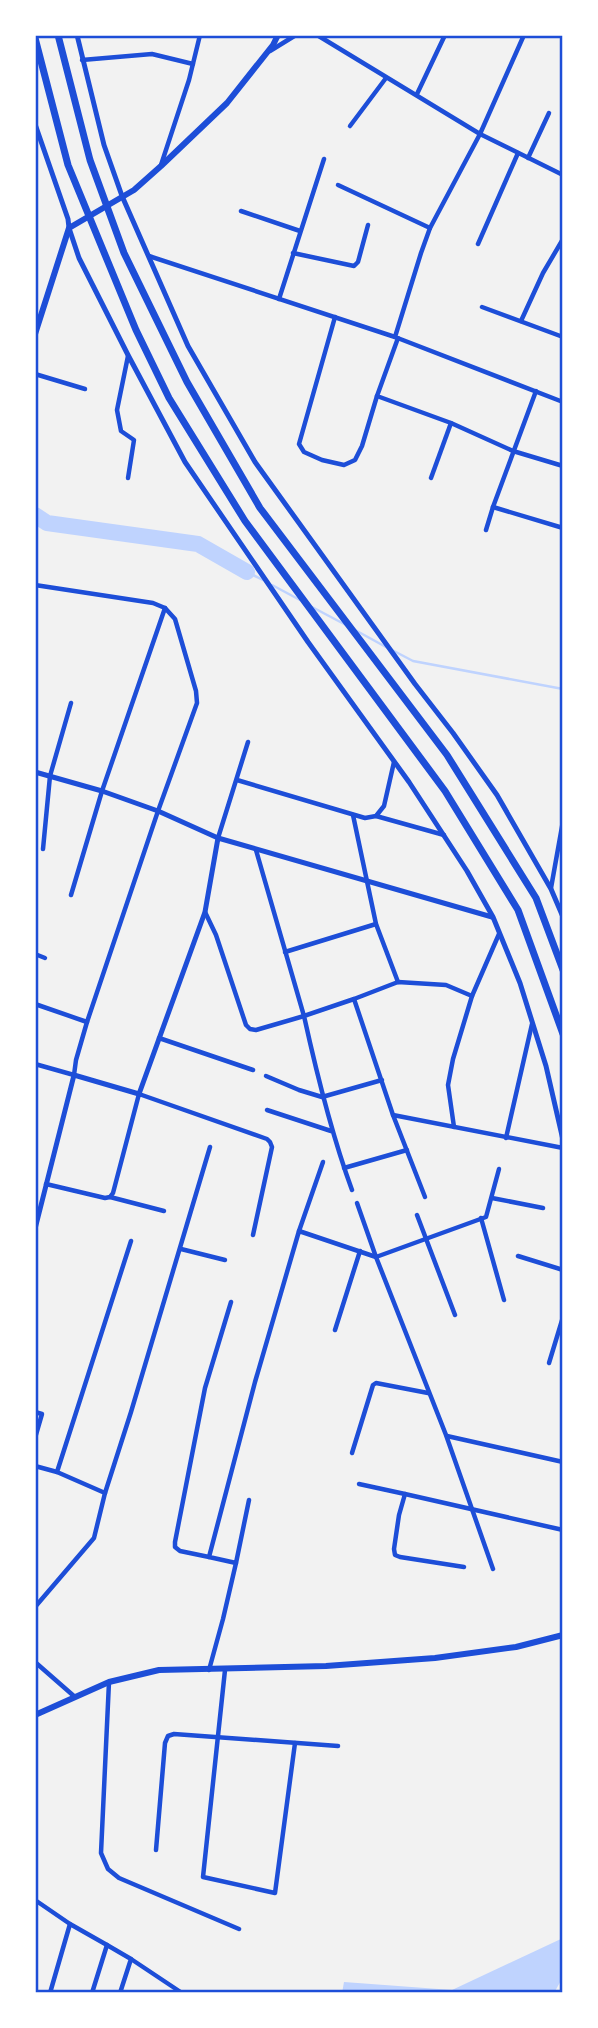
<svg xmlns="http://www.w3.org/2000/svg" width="598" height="2028" font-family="Commissioner,sans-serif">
<rect width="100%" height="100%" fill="#f2f2f2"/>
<!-- water -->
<polygon fill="#bfd3fe" points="563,1938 563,1977 554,1993 342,1993 344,1982 452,1990"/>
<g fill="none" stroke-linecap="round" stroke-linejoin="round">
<!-- stream -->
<g stroke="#bfd3fe" stroke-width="2.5">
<polyline points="247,572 263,580"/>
<polyline points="272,585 300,600"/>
<polyline points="312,607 346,625"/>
<polyline points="355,630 386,647"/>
<polyline points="392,650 413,661 563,689"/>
</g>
<!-- river -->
<polyline stroke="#bfd3fe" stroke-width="16" points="35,515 47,523 198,544 247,572"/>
<!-- minor -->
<g stroke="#1d4ed8" stroke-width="4.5">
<polyline points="317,35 480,134 563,175"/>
<polyline points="524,35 480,134 430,228 421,253 395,337 563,402"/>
<polyline points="270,51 296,35"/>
<polyline points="82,60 152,54 193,64"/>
<polyline points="417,94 445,35"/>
<polyline points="350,126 386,78"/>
<polyline points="528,158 549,113"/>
<polyline points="161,165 189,80 200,35"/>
<polyline points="338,185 430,228"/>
<polyline points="241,211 300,231"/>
<polyline points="478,244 518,153"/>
<polyline points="293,253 354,266 358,262 368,225"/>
<polyline points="149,256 395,337"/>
<polyline points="279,299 324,159"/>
<polyline points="482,307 563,337"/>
<polyline points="335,317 299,444 304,452 322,460 344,465 355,460 362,446 377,396"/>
<polyline points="521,321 543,273 563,239"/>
<polyline points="398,338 377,396 451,423 513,451 563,466"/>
<polyline points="128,356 117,410 121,431 134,440 128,478"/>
<polyline points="35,374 85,389"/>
<polyline points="431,478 451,423"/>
<polyline points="493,507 563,528"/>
<polyline points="486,530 493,507 536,391"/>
<polyline points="35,585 153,603 165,608 175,619 196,691 197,703 158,811 87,1022 76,1060 74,1075 35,1064"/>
<polyline points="237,780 365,818 376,816 384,806 394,762"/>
<polyline points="353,815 376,924 398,982"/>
<polyline points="376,816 444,835"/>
<polyline points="218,838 248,742"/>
<polyline points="43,849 50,776 71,703"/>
<polyline points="551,888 563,821"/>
<polyline points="71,895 102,791 165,608"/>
<polyline points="205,912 216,935 246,1025 250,1029 256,1030 304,1016 256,850"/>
<polyline points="285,952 376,924"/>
<polyline points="35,954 45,958"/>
<polyline points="472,996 446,985 398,982 354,999 393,1115 563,1148"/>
<polyline points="35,1004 87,1022"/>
<polyline points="159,1038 253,1070"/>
<polyline points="266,1076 299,1090 322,1097 382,1080"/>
<polyline points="267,1110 331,1131"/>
<polyline points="393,1115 425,1197"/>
<polyline points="454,1127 448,1085 453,1059 472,996 499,934"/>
<polyline points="506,1138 532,1024"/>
<polyline points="344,1168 407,1150"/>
<polyline points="46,1184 105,1198 110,1197 113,1193 139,1094 267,1139 270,1142 272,1147 253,1235"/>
<path d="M 352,1190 C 331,1133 317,1075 304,1016 L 354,999"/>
<polyline points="110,1197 164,1211"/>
<polyline points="492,1198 543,1208"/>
<polyline points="357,1203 376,1257 486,1217 499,1169"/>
<polyline points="417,1215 455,1315"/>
<polyline points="481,1218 504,1300"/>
<polyline points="299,1231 323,1162"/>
<polyline points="181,1249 225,1260"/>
<polyline points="518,1256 563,1270"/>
<polyline points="335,1330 360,1251"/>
<polyline points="549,1363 563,1317"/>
<polyline points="35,1412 42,1414 35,1438"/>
<polyline points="447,1436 563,1462"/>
<polyline points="352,1453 373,1385 376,1383 428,1393"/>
<polyline points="35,1466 57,1472"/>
<polyline points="359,1484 405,1494"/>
<polyline points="105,1493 57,1472 131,1241"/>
<polyline points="249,1500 236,1563 209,1557 255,1382 299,1231 376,1257 446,1435 493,1569"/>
<polyline points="209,1557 180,1551 175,1547 175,1542 205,1388 231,1302"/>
<polyline points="464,1567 400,1557 395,1555 394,1549 399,1515 405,1494 563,1530"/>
<polyline points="35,1607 94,1538 105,1493 131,1412 210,1147"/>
<polyline points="35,1662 75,1697"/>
<polyline points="209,1670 223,1619 236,1563"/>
<polyline points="225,1670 203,1877 275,1893 295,1743"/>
<polyline points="109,1682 101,1853 108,1869 119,1878 239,1929"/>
<polyline points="156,1850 165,1743 168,1736 174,1734 338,1746"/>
<polyline points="35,1900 70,1924"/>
<polyline points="131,1959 182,1993"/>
<polyline points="50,1993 70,1924 107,1945"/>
<polyline points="92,1993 107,1945 131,1959 120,1993"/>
</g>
<!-- tertiary -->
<g stroke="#1d4ed8" stroke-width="5">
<polyline points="77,35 104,145 122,196 188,346 255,462 415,684 453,733 497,795 551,889 563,917"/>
<polyline points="35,124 68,219 69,228 79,258 128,355 185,462 308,642 409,782 467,871 493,917 520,983 546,1066 563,1140"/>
<polyline points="35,772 102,791 158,811 218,838 492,917"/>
<polyline points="35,1229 74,1075 139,1094 205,912 218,838"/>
</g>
<!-- secondary -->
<g stroke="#1d4ed8" stroke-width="6">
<polyline points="35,334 69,228 134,190 161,166 227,103 273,45 278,35"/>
<polyline points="35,1715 109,1682 159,1670 326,1666 435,1658 516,1647 563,1635"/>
</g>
<!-- trunk -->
<g stroke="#1d4ed8" stroke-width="7">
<polyline points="58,35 90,160 124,253 187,382 260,508 447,755 536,898 563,970"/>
<polyline points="35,38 68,165 136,330 169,398 245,521 445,791 518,910 563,1034"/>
</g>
</g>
<!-- border -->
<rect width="598" height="2028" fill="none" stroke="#ffffff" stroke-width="74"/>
<rect x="37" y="37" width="524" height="1954" fill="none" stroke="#1d4ed8" stroke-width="2.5"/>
</svg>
